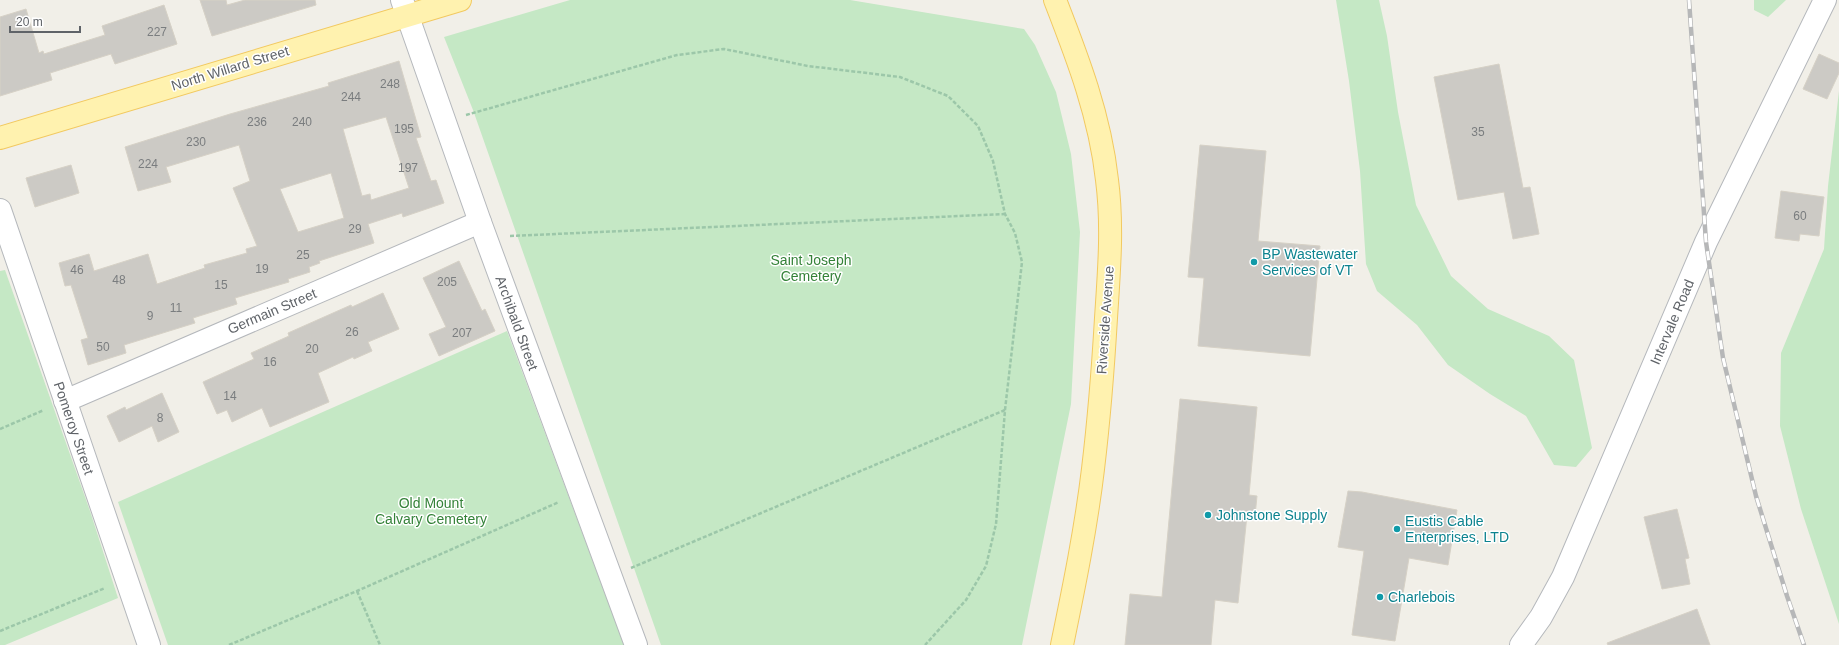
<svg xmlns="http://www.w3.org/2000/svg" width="1839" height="645" font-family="Helvetica,sans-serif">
<rect width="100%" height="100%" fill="#f1efe8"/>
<!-- green -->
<g fill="#c5e8c5">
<polygon points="570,0 850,0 1024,29 1035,45 1056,92 1071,154 1080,232 1071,404 1022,645 661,645 473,110 444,37"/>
<polygon points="1336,0 1379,0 1387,36 1398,112 1416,205 1451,276 1488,309 1549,336 1574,360 1592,448 1576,467 1554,465 1526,416 1490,394 1448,365 1417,325 1377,291 1366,264 1360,171 1349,81"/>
<polygon points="1754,0 1786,0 1768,17 1754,10"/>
<polygon points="1839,91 1839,624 1801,509 1780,426 1781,353 1824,249 1828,186"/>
<polygon points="5,270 90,511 118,598 5,645 0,645 0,271"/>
<polygon points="507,331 624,645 168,645 118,502"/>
</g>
<!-- building -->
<g fill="#cccac5" stroke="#d6d1c6" fill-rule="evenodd">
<polygon points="200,0 226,0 227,5 245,0 315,0 316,5 212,36"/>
<polygon points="164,5 177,44 115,64 111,54 50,73 52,80 0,96 0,17 26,9 39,53 43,51 44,54 105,35 102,26"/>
<polygon points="1819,54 1839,63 1839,73 1827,99 1803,89"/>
<path d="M 399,61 L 421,137 L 416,138 L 431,181 L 436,180 L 444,203 L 403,217 L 402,213 L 368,224 L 374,243 L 319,261 L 320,263 L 309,267 L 310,272 L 288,279 L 289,282 L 235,298 L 237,304 L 193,318 L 195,323 L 124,345 L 126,353 L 88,365 L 81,340 L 88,338 L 71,285 L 65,286 L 59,263 L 89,254 L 94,271 L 148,254 L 157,284 L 205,268 L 204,265 L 247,253 L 246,249 L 257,246 L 233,188 L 250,181 L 239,145 L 166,167 L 171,182 L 138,191 L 125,147 L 230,114 L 329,86 L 328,83 ZM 386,117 L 409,188 L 371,200 L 370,194 L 362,196 L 343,129 ZM 331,173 L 344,218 L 298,232 L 280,189 Z"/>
<polygon points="1499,64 1523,188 1530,187 1539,234 1513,239 1504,192 1458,200 1434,77"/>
<polygon points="1200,145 1266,151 1258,241 1320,246 1310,356 1198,346 1204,278 1188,277"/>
<polygon points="71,165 79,193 35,207 26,178"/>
<polygon points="1781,191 1824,197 1819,236 1800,234 1799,241 1775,238"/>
<polygon points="459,261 482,311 485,309 495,331 439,356 429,334 446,327 423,278"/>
<polygon points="383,293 399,329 368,342 372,351 354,359 353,357 318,373 329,402 270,427 262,408 232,422 227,410 217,414 203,382 254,359 251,353 289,336 288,333 351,305 352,307"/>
<polygon points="162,393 179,432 158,442 152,426 119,442 107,416 125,407 126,410"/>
<polygon points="1180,399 1257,407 1249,495 1257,496 1255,516 1247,515 1238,603 1215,600 1211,645 1125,645 1130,594 1162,597"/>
<polygon points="1348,491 1362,492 1457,510 1448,565 1409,558 1395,641 1352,635 1364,551 1338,547"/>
<polygon points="1677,509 1689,558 1685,559 1690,584 1662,589 1644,517"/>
<polygon points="1697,609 1710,645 1608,645 1607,643"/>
</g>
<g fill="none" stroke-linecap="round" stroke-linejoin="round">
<!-- minor casing -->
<g stroke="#b5b8bc" stroke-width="24">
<g id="minor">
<polyline points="402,0 480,222 636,645"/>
<polyline points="0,210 149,645"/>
<polyline points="65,401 480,222"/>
<polyline points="1521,645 1541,617 1563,577 1706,242 1825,0"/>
</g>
</g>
<!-- major casing -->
<g stroke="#f2c960" stroke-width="24">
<g id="major">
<path d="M 1055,0 C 1078,59 1100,116 1107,180 C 1113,226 1109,272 1106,318 C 1103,369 1099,419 1093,469 C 1086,528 1074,587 1062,645"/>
<polyline points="0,138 460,0"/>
</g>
</g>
<!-- path -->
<g stroke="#9cc7a9" stroke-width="2.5" stroke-dasharray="4 2" stroke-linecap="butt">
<polyline points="466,115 677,55 724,49 808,66 900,77 948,96 978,126 993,161 1005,214 1015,233 1022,262 1005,410 996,524 986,566 966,600 925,645"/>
<polyline points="510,236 1005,214"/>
<polyline points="0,429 44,410"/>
<polyline points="631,568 1005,410"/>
<polyline points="357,591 380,645"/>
<polyline points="0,631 105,588"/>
<polyline points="229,645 357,591 559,502"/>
</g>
<!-- minor -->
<use href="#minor" stroke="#fff" stroke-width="22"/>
<!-- major -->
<use href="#major" stroke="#fff2af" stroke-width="22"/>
<!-- rail casing -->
<g stroke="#b6b7b8" stroke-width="4.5">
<polyline id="rail" points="1689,0 1706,242 1723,358 1756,496 1787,596 1804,645"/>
</g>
<!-- rail -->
<use href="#rail" stroke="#fff" stroke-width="3" stroke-dasharray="9" stroke-linecap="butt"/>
</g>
<!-- markers -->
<g fill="#0f9aa8" stroke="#fff" stroke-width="1.5">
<circle cx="1254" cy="262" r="4"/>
<circle cx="1208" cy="515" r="4"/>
<circle cx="1397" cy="529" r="4"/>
<circle cx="1380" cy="597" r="4"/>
</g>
<g text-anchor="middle" stroke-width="3" stroke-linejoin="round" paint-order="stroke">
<!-- number labels -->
<g font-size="12" fill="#7a7d7f">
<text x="157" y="36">227</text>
<text x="390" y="88">248</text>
<text x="351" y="101">244</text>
<text x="257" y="126">236</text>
<text x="302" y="126">240</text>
<text x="404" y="133">195</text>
<text x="1478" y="136">35</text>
<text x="196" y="146">230</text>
<text x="148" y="168">224</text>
<text x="408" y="172">197</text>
<text x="1800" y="220">60</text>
<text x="355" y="233">29</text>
<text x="303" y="259">25</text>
<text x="262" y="273">19</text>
<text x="77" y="274">46</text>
<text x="119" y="284">48</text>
<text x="447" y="286">205</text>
<text x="221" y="289">15</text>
<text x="176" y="312">11</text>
<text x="150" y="320">9</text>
<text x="352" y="336">26</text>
<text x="462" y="337">207</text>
<text x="103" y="351">50</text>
<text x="312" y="353">20</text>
<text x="270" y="366">16</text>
<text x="230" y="400">14</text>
<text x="160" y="422">8</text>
</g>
<!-- street labels -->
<g font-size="14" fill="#5f6368" stroke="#fff">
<text transform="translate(230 68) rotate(-17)" y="5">North Willard Street</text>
<text transform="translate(272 311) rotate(-23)" y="5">Germain Street</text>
<text transform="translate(1105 320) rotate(-86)" y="5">Riverside Avenue</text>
<text transform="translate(1672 322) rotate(-67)" y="5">Intervale Road</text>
<text transform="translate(517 323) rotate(70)" y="5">Archibald Street</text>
<text transform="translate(74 428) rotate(71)" y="5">Pomeroy Street</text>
</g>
<!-- culture labels -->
<g font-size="14" fill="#0d838f" stroke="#fff" text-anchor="start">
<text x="1262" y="259">BP Wastewater<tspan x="1262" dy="16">Services of VT</tspan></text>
<text x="1216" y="520">Johnstone Supply</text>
<text x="1405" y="526">Eustis Cable<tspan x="1405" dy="16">Enterprises, LTD</tspan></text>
<text x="1388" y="602">Charlebois</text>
</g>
<!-- park labels -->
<g font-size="14" fill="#348238" stroke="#fff">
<text x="811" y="265">Saint Joseph<tspan x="811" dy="16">Cemetery</tspan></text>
<text x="431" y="508">Old Mount<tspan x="431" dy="16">Calvary Cemetery</tspan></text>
</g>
</g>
<!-- scale -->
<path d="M10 26v6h70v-6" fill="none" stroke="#5f6368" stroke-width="2"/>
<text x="16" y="26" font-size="12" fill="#5f6368" stroke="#ffffff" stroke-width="3" paint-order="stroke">20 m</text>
</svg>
